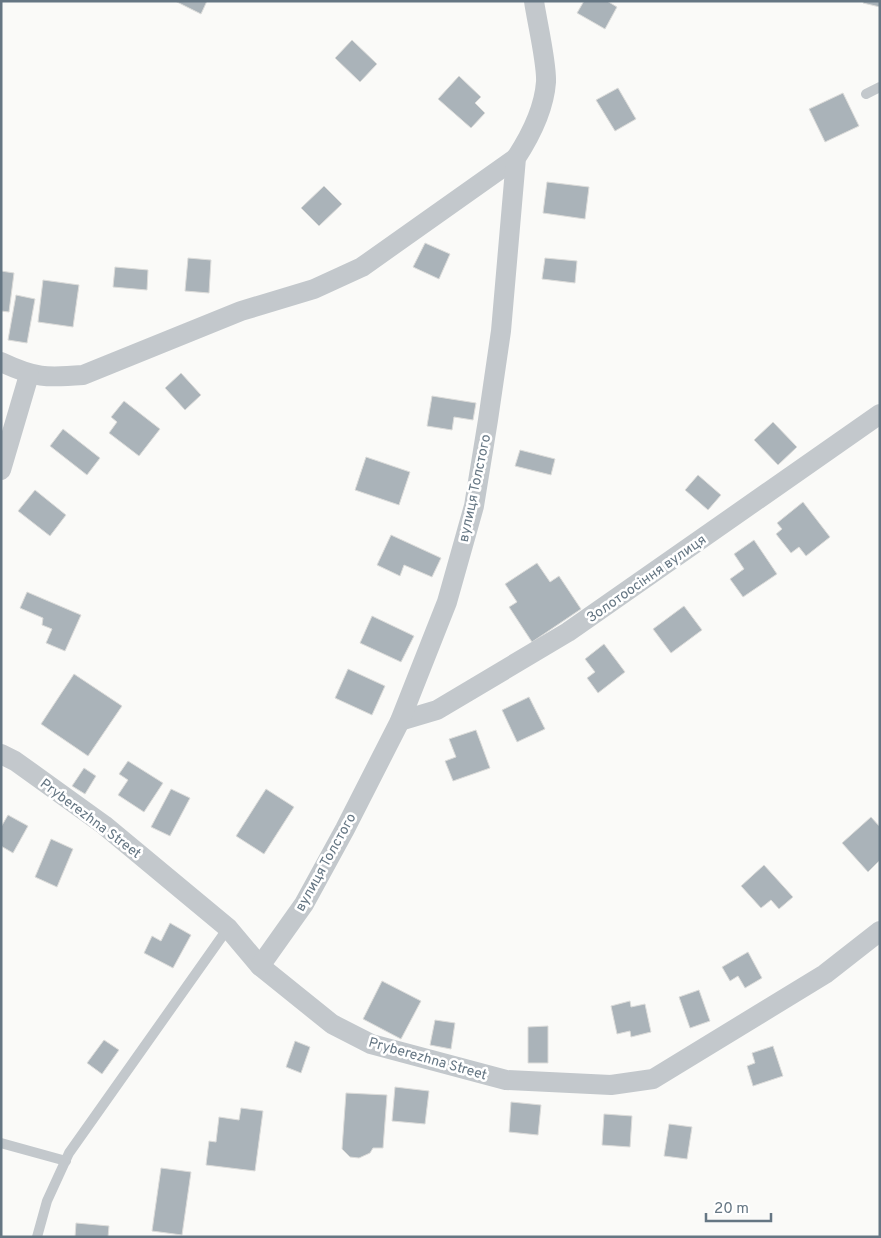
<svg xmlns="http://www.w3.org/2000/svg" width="881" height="1238" font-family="Overpass,sans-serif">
<rect width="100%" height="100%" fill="#fafaf8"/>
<!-- building -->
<g fill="#aab3b9" stroke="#dcdcda">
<polygon points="175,1 207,1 201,14"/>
<polygon points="584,1 607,1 617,7 605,29 577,13"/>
<polygon points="864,1 880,1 880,7 863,3"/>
<polygon points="352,40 377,64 360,82 335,58"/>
<polygon points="459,76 481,97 475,103 485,113 471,128 438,99"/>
<polygon points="618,88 636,119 615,131 596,100"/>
<polygon points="843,93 859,126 825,142 809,109"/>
<polygon points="547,182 589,187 585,219 543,213"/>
<polygon points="324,186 342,204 319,226 301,208"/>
<polygon points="425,243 450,254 439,279 413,267"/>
<polygon points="188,258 211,260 209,293 185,291"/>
<polygon points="545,258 577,261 575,283 542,279"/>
<polygon points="115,267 148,270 147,290 113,287"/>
<polygon points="1,271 14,273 9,312 1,311"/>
<polygon points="43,280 79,285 73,327 38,322"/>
<polygon points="16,295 35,299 27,343 8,340"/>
<polygon points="181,373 201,395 185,410 165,388"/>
<polygon points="432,396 476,403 473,420 454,417 452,430 427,426"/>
<polygon points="124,401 160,429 139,456 109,433 117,422 111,417"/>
<polygon points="773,422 797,447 778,465 754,440"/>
<polygon points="63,429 100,458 87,475 50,446"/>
<polygon points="520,450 555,459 551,475 515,466"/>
<polygon points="366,457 410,472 399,505 355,490"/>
<polygon points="698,475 721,495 708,510 685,490"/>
<polygon points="35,490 66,515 50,536 18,511"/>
<polygon points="803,502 830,537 806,556 799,547 791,553 776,534 782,529 777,523"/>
<polygon points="391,535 441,558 432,577 404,565 400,576 377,565"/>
<polygon points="754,540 777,574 743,597 730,579 744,569 734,554"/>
<polygon points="537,563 550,582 559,576 581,609 532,642 509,607 517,602 505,584"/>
<polygon points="27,592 81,615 65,651 46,643 52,629 42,625 43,618 20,608"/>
<polygon points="684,606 702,630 671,653 653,629"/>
<polygon points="372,616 414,636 401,662 360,643"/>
<polygon points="604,644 625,672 598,693 587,678 595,672 585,659"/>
<polygon points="348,669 385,686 372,715 335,698"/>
<polygon points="74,674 122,706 88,756 41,724"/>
<polygon points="529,697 545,729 517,742 502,710"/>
<polygon points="476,730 490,768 453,781 445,761 456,757 449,739"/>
<polygon points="128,761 163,783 144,812 118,795 128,780 119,774"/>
<polygon points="84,768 96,776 85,794 72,786"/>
<polygon points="171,789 190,798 170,836 151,827"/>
<polygon points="266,789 294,807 264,854 236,836"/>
<polygon points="8,815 28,826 13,853 1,846 1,827"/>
<polygon points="871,817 880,827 880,860 868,872 842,843"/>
<polygon points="51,839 73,849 57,887 35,877"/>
<polygon points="764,865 793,897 779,909 771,900 761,908 741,886"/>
<polygon points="170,923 191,935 173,968 144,953 152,936 161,941"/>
<polygon points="748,952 762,978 745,988 738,976 730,981 722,967"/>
<polygon points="382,981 421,1001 401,1039 363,1019"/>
<polygon points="699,990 710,1021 690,1028 679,997"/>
<polygon points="630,1001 631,1007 645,1004 651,1032 631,1037 630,1031 617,1034 611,1006"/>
<polygon points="435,1020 455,1023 451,1049 430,1045"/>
<polygon points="548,1026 548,1063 528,1063 528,1027"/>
<polygon points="104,1040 119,1050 102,1074 87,1063"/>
<polygon points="295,1041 310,1047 301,1073 286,1067"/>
<polygon points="773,1046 783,1076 753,1086 747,1066 755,1063 752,1053"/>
<polygon points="395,1087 429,1091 425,1124 392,1121"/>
<polygon points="346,1093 387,1095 383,1148 373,1148 370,1153 359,1158 350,1157 342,1149"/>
<polygon points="511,1102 541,1105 538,1135 509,1132"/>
<polygon points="241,1108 263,1111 255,1171 206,1165 209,1141 216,1142 219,1117 239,1120"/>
<polygon points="604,1114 632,1116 630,1147 602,1145"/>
<polygon points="669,1124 692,1127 687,1159 664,1156"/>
<polygon points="161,1168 191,1172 182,1235 152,1231"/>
<polygon points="76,1223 109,1226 108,1237 75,1237"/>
</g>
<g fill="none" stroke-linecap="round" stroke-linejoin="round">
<!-- lane -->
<g stroke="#c3c8cc" stroke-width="10">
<polyline points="866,94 880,87"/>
<polyline points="1,1143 66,1161"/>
<polyline points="37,1237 47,1201 69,1153 228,928"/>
</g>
<!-- street -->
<g stroke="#c3c8cc" stroke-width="20">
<path d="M 1,362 C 35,378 46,378 83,375 L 241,311 L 314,289 L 362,267 L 516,158"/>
<polyline points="1,470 29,375"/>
<polyline points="400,721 437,710 568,632 880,414"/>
<polyline points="1,754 15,761 104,825 228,928 260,966 332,1024 371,1044 506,1080 611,1085 653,1079 825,974 880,931"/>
<path d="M 260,966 L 304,904 L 345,829 L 400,721 L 447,602 L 474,506 L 488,420 L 501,331 L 516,158 C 531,135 544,110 546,82 C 547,63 537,22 534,1"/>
</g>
</g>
<g text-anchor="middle" stroke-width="5" stroke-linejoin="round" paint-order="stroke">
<!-- street labels -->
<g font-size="14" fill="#657683" stroke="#fff">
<text transform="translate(474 488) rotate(-78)" y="5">вулиця Толстого</text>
<text transform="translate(646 578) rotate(-35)" y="5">Золотоосіння вулиця</text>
<text transform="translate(91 818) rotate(37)" y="5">Pryberezhna Street</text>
<text transform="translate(325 862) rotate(-61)" y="5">вулиця Толстого</text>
<text transform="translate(428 1058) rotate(16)" y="5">Pryberezhna Street</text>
</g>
</g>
<!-- border -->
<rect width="881" height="1238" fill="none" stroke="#657683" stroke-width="5"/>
<!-- scale -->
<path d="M706 1213v8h65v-8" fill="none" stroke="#657683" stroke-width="2.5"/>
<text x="714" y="1213" font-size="15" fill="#657683" stroke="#ffffff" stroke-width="4" paint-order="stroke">20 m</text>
</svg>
